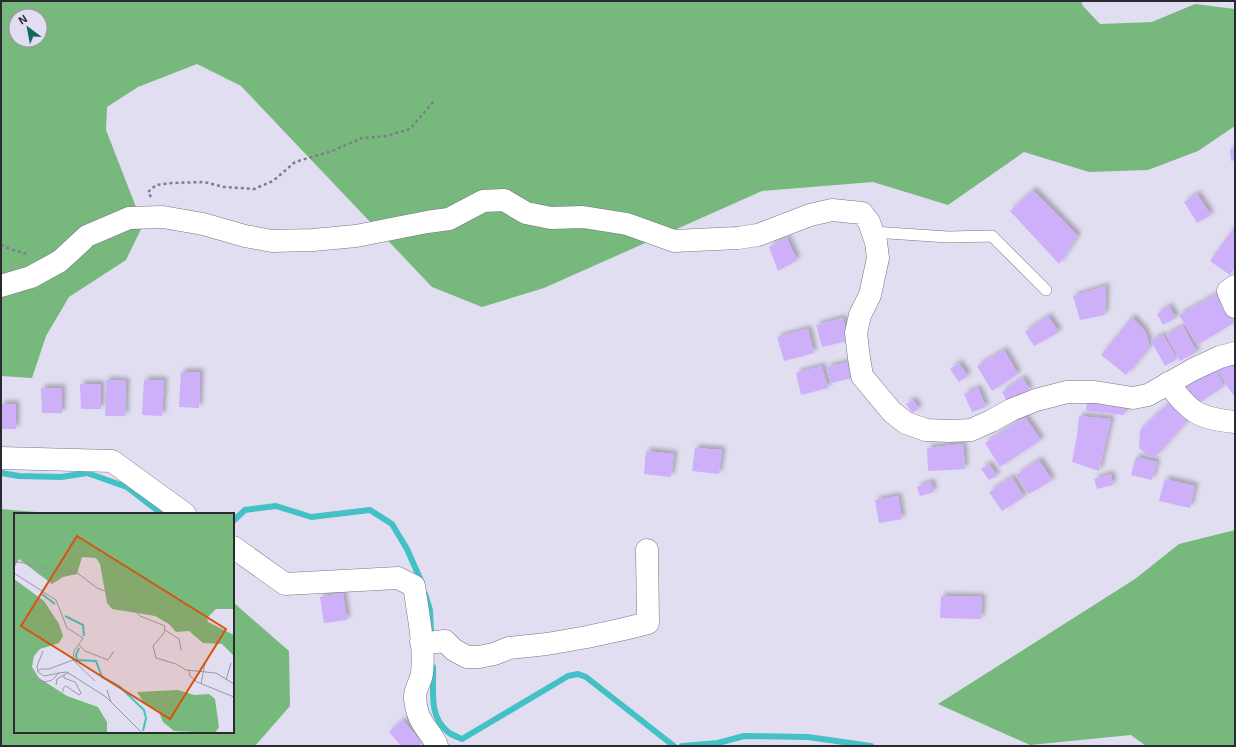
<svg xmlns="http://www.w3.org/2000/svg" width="1236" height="747" font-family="'Exo 2',sans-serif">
<defs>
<filter id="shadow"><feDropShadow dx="3.5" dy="-3.5" stdDeviation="2" flood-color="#0004"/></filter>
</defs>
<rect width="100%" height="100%" fill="#e2def2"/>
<!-- forest -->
<g fill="#77b87d" fill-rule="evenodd">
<path d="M 1,1 L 1081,1 L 1083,6 L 1100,24 L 1152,22 L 1195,4 L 1235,9 L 1235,126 L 1198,151 L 1148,170 L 1089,172 L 1024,152 L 948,205 L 873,182 L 762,191 L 544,288 L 482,307 L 432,287 L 241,86 L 197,64 L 138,87 L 107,107 L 106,130 L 143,225 L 126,260 L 69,297 L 46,336 L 32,378 L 1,376 ZM 16,16 L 40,16 L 40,40 L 16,40 Z"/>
<polygon points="1,509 48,513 51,514 15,514 15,732 233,732 233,602 289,651 290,706 255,746 1,746"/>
<polygon points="1235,530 1235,746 1146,746 1131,735 1030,745 938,704 1135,579 1179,544"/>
</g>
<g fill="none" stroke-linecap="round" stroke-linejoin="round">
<!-- stream -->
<g stroke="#43c1c4" stroke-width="6">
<polyline points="1,473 19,476 61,477 87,473 127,487 162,514"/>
<polyline points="233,521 245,510 276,506 311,517 370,510 392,524 407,549 422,583"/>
<polyline points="425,594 430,610 431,630"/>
<path d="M 433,667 C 434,690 428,716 448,732 C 452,735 457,737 462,739 L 568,676 L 578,674 L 586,677 L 674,746"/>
<polyline points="682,746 718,743 744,736 808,737 871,746"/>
</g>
</g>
<!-- building -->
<g fill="#cdaffa" filter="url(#shadow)">
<polygon points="1235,148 1235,160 1231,161 1230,149"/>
<polygon points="1033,190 1078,236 1059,264 1010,211"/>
<polygon points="1197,194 1211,215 1197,223 1184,202"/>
<polygon points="1233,229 1235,231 1235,267 1230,275 1210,261"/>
<polygon points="787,238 797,260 778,271 769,247"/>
<polygon points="1106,286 1105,315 1080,320 1073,296"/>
<polygon points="1219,293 1235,322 1197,345 1179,315"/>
<polygon points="1169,306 1176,318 1163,325 1157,314"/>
<polygon points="1048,316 1059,332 1034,346 1025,332"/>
<polygon points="1132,317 1145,331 1150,347 1126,375 1101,355"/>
<polygon points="843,318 848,341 822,347 816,325"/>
<polygon points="1183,326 1197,352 1180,361 1166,335"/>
<polygon points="808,329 814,353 784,361 777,337"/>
<polygon points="1163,335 1177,359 1165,366 1151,341"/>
<polygon points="1004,350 1018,374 992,391 977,366"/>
<polygon points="853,361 856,377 831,383 827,367"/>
<polygon points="959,363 968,376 959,382 950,369"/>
<polygon points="1232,364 1235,368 1235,394 1233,395 1217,370"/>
<polygon points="822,366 828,388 801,395 796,373"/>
<polygon points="1214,367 1224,386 1196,405 1180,382"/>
<polygon points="181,372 200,372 199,408 179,407"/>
<polygon points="1023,378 1030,390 1008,403 1002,392"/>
<polygon points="106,380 126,381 125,416 105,416"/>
<polygon points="144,380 164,380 162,416 142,415"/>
<polygon points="80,384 101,384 101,409 81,409"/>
<polygon points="41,388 62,388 62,413 42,413"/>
<polygon points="978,388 986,407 972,412 964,394"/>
<polygon points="1087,398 1126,404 1124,415 1086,411"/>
<polygon points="913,400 919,409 912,413 906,404"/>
<polygon points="1170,402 1189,419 1155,457 1149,457 1139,448 1140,430"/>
<rect x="1" y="404" width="15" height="25"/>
<polygon points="1079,416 1111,419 1099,471 1072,462 1077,436"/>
<polygon points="1025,417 1041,440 1000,467 985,443"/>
<polygon points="963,444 965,469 928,471 927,448"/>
<polygon points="695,448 722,450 719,474 692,471"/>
<polygon points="646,451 674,454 671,477 644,474"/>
<polygon points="1136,457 1157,462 1152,480 1131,475"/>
<polygon points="1039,460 1052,480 1029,494 1016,475"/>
<polygon points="989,464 997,476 989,480 981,469"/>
<polygon points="1111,474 1113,485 1097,489 1094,479"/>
<polygon points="1012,477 1024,497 1002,511 989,492"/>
<polygon points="1165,479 1195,486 1190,508 1159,501"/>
<polygon points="931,482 934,492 920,496 917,487"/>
<polygon points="898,496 902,519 879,523 875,500"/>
<polygon points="343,593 347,620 324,623 320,597"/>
<polygon points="941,596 982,597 981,619 940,618"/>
<polygon points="403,720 422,743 418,746 401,746 389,732"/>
</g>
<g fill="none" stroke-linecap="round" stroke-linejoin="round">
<!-- service casing -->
<g stroke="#787586" stroke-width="12">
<polyline id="service" points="873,232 948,237 992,236 1046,290"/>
</g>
<!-- minor casing -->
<g stroke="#787586" stroke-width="23">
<g id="minor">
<polyline points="1,286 31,277 60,261 87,236 129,218 163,217 203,224 245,236 272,241 313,240 356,236 427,222 449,219 483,201 504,200 526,213 551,218 583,217 627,224 674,241 738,238 758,235 810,215 832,210 862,213 869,222 876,242 878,258 870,295 860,315 856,333 859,358 862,376 892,412 906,423 926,430 950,431 971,430 991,421 1011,410 1036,400 1067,392 1095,392 1133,398 1148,395 1194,369 1220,357 1235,353"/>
<polyline points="1235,286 1228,291 1235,307"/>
<path d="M 1168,383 C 1191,413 1197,418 1235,422"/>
<polyline points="1,458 112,461 185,514"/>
<path d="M 233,547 L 285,584 L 398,578 L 414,586 C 418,613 425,646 422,673 C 421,682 414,689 415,699 C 416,707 418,716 422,722 C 427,731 434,737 437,746"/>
<polyline points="421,642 427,643 445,641 454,650 467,657 479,657 494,654 509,648 547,644 587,637 624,629 648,623 647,550"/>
</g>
</g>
<!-- path -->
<g stroke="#807d8a" stroke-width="2.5" stroke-dasharray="3 3" stroke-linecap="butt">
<polyline points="151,197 148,192 156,185 172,183 204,182 224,187 254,189 273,181 295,162 332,151 362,138 386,136 410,129 434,101"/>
<polyline points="1,245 10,249 27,254"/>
</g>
<!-- service -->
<use href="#service" stroke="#fff" stroke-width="11"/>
<!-- minor -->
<use href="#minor" stroke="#fff" stroke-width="22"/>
</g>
<!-- overview -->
<g transform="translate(14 513)">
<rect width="220" height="220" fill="#e2def2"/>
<path d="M 0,0 L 220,0 L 220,96 L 202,96 L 193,105 L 194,109 L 220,122 L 220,143 L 208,131 L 189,130 L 175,118 L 162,119 L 155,111 L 141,103 L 98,96 L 93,90 L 86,51 L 82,45 L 68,44 L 63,61 L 49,64 L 38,71 L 5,46 L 0,55 ZM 0,66 L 30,88 L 45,111 L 49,123 L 45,130 L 26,136 L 20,143 L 18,154 L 25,165 L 53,183 L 84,194 L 93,209 L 93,220 L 0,220 ZM 164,177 L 180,182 L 195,181 L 201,186 L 205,214 L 201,220 L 160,218 L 149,209 L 144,197 L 131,191 L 123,179 Z" fill="#77b87d"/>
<path fill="none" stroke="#43c1c4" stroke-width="2" d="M 28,81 L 41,91M 51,103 L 69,112 L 70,123M 65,135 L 62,142 L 63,147 L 82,148 L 88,164 L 105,173 L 130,197 L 132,205 L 129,218"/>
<path fill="none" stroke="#9996a5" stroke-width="1" d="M 0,48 L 46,58 L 62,59 L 83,75 L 109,85 L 126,103 L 151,113 L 150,120 L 139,133 L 142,145 L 162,151 L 172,157 L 202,160 L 220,171M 0,60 L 42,87 L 53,115 L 69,125 L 60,138 L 59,147 L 35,156 L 26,156 L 24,159 L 30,163 L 45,160M 151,117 L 165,126 L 167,137M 65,132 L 71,138 L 94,147 L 100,138M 59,147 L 81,168M 175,157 L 176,163 L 183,169 L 220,184M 24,159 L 23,153 L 29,138M 0,161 L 31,169 L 38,167 L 45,160 L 53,159 L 92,184 L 128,220M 212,167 L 217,150M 187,171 L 191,150M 42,172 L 43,166 L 50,162M 93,177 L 97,189M 49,179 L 49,175 L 52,173 L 65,182 L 67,180 L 61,169 L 50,165 L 50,162 L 54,160"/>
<path fill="#d55410" fill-opacity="0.15" stroke="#d55410" stroke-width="2" d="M 63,23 L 212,116 L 156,206 L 7,113 Z"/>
<rect width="220" height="220" fill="none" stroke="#2b2a31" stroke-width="2"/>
</g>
<!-- border -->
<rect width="1236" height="747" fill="none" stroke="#2b2a31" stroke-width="4"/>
<!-- north arrow -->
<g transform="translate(28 28) rotate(328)"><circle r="19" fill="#e2def2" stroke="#9996a5"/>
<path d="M0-3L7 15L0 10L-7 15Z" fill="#166563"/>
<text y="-6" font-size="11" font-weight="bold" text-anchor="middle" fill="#2b2a31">N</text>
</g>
</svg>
